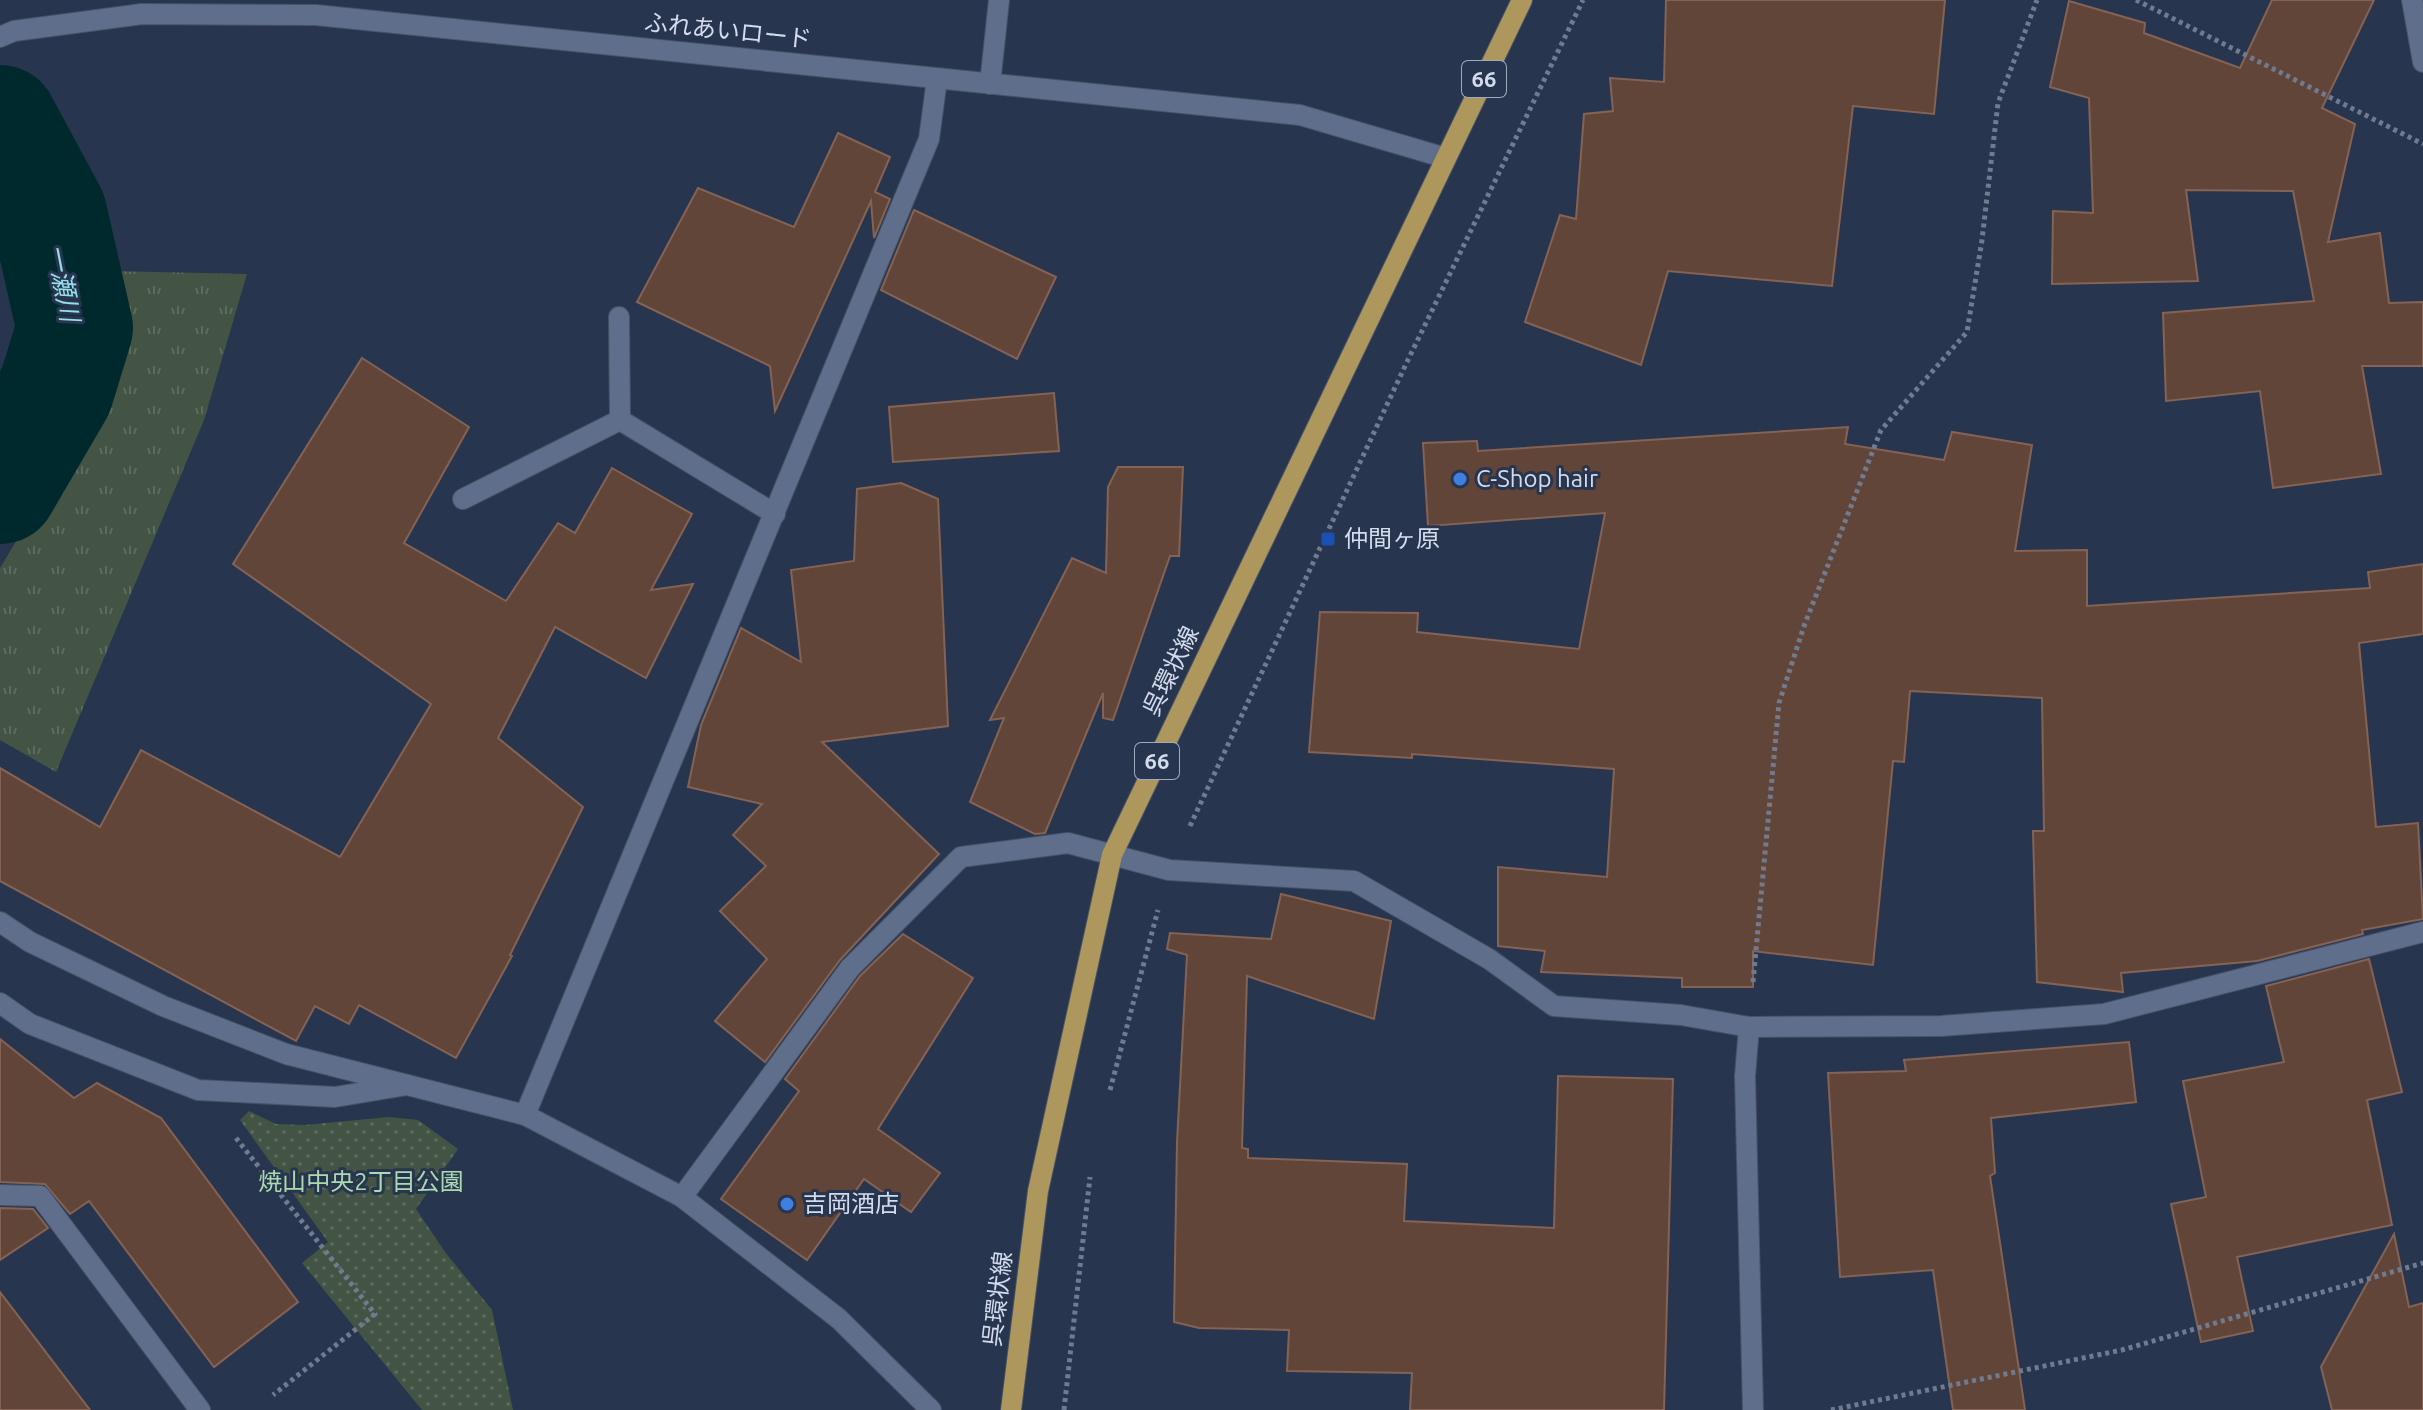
<svg xmlns="http://www.w3.org/2000/svg" width="2423" height="1410" font-family="Ubuntu,'Noto Sans JP',sans-serif">
<defs>
<pattern id="grass-tufts" width="24" height="20" patternUnits="userSpaceOnUse" patternTransform="scale(2)"><rect width="24" height="20" fill="#435445"/><path d="M3 7l-1-3M5 7V3M7 7l1-3M15 17l-1-3M17 17v-4M19 17l1-3" fill="none" stroke="#5d6c60"/></pattern>
<pattern id="park-dots" width="8" height="8" patternUnits="userSpaceOnUse" patternTransform="scale(2)"><rect width="8" height="8" fill="#435445"/><path d="M2 2h.1M6 6h.1" fill="none" stroke="#5d6c60" stroke-width="1.8" stroke-linecap="round"/></pattern>
</defs>
<rect width="100%" height="100%" fill="#28354e"/>
<!-- grass -->
<polygon fill="url(#grass-tufts)" points="109,271 247,274 204,420 56,772 0,740 0,568 54,478 105,330"/>
<!-- park -->
<polygon fill="url(#park-dots)" points="249,1111 276,1124 305,1125 389,1117 418,1120 458,1149 416,1209 445,1252 492,1310 513,1410 422,1410 302,1263 328,1242 240,1120"/>
<g fill="none" stroke-linecap="round" stroke-linejoin="round">
<!-- river -->
<polyline stroke="#00292e" stroke-width="116" points="0,123 49,214 75,328 56,390 0,486"/>
</g>
<!-- building -->
<g fill="#624539" stroke="#846355" stroke-width="2">
<polygon points="1666,0 1945,0 1934,114 1853,106 1832,286 1668,271 1641,365 1525,322 1560,215 1576,219 1584,114 1613,111 1610,78 1664,82"/>
<polygon points="2272,0 2374,0 2322,108 2355,124 2328,242 2380,233 2389,303 2423,302 2423,366 2362,366 2381,474 2273,488 2260,391 2166,401 2163,313 2314,301 2293,191 2186,190 2198,281 2052,284 2053,211 2093,213 2089,98 2050,87 2069,1 2145,23 2144,33 2240,68"/>
<polygon points="838,133 890,157 875,192 890,199 874,238 871,201 775,411 770,366 637,302 698,188 794,227"/>
<polygon points="914,210 1056,277 1017,359 881,290"/>
<polygon points="362,358 469,427 404,543 506,601 558,523 575,533 612,468 692,514 651,590 693,584 646,678 555,627 498,738 583,807 510,955 512,956 456,1058 359,1005 349,1024 315,1006 296,1041 0,881 0,768 100,827 141,750 340,857 431,704 233,564"/>
<polygon points="1054,393 1059,451 893,462 889,407"/>
<polygon points="1848,427 1845,444 1944,460 1952,432 2032,445 2015,551 2087,550 2087,606 2370,588 2368,572 2423,564 2423,634 2359,643 2376,827 2418,823 2423,919 2362,930 2363,934 2257,961 2121,973 2123,992 2037,982 2033,831 2044,831 2042,698 1910,691 1904,762 1893,761 1873,965 1753,951 1753,987 1682,987 1682,978 1541,972 1545,951 1498,946 1498,867 1607,877 1614,769 1412,754 1412,758 1309,752 1320,612 1418,613 1417,632 1579,649 1605,513 1428,526 1423,443 1477,441 1478,451"/>
<polygon points="1118,467 1183,467 1179,556 1170,556 1113,720 1103,718 1103,693 1045,833 1035,834 970,802 1004,718 990,720 1072,558 1106,573 1108,487"/>
<polygon points="901,483 938,499 948,726 822,742 939,854 840,960 765,1062 715,1021 767,959 720,911 766,866 733,835 762,804 688,787 701,725 741,628 801,662 791,570 854,561 857,489"/>
<polygon points="1281,894 1391,921 1374,1019 1247,976 1242,1148 1248,1149 1248,1158 1407,1164 1404,1221 1554,1228 1558,1076 1673,1079 1664,1410 1410,1410 1412,1373 1287,1371 1289,1330 1199,1328 1174,1322 1177,1142 1187,955 1167,949 1170,933 1271,939"/>
<polygon points="903,934 973,978 878,1129 940,1173 911,1212 864,1179 807,1260 721,1199 799,1091 785,1079 860,976"/>
<polygon points="2369,959 2402,1092 2367,1100 2392,1225 2237,1257 2253,1331 2201,1342 2171,1204 2206,1197 2183,1081 2284,1062 2266,986"/>
<polygon points="0,1039 74,1098 97,1083 161,1118 298,1302 214,1367 89,1201 70,1214 45,1184 0,1182"/>
<polygon points="2129,1042 2136,1102 1991,1118 1995,1173 1990,1176 2025,1410 1953,1410 1933,1270 1840,1277 1828,1073 1906,1071 1904,1060"/>
<polygon points="0,1208 33,1209 48,1228 0,1260"/>
<polygon points="2394,1234 2409,1307 2423,1303 2423,1410 2332,1410 2321,1367"/>
<polygon points="0,1292 90,1410 0,1410"/>
</g>
<g fill="none" stroke-linecap="round" stroke-linejoin="round">
<!-- service casing -->
<g stroke="#475268" stroke-width="22">
<g id="service">
<polyline points="619,317 620,420"/>
<polyline points="463,499 620,420 775,514"/>
</g>
</g>
<!-- minor casing -->
<g stroke="#475268" stroke-width="22">
<g id="minor">
<polyline points="2412,0 2423,62"/>
<polyline points="990,84 999,0"/>
<polyline points="0,1003 30,1024 198,1090 335,1097 407,1085"/>
<polyline points="1749,1027 1745,1076 1753,1410"/>
<polyline points="525,1115 929,139 937,79"/>
<polyline points="0,1195 40,1196 200,1410"/>
<polyline points="682,1197 850,968 961,857 1068,843 1169,870 1354,881 1489,959 1554,1006 1681,1015 1749,1027 1941,1026 2104,1014 2423,932"/>
</g>
</g>
<!-- tertiary casing -->
<g stroke="#475268" stroke-width="22">
<g id="tertiary">
<polyline points="0,37 14,31 142,14 316,15 1300,115 1446,158"/>
<polyline points="0,922 30,942 163,1006 286,1054 525,1115 682,1197 839,1319 931,1410"/>
</g>
</g>
<!-- primary casing -->
<g stroke="#475268" stroke-width="22">
<polyline id="primary" points="1011,1410 1038,1191 1112,855 1522,0"/>
</g>
<!-- path -->
<g stroke="#707b90" stroke-width="5" stroke-dasharray="4 4" stroke-linecap="butt">
<polyline points="2136,0 2423,144"/>
<polyline points="1190,826 1406,364 1583,0"/>
<polyline points="1753,982 1779,703 1804,626 1881,430 1967,332 1982,240 1998,103 2037,0"/>
<polyline points="1110,1090 1158,910"/>
<polyline points="236,1138 375,1314 273,1395"/>
<polyline points="1064,1410 1090,1177"/>
<polyline points="1831,1410 2122,1350 2423,1263"/>
</g>
<!-- service -->
<use href="#service" stroke="#5f6f8b" stroke-width="20"/>
<!-- minor -->
<use href="#minor" stroke="#5f6f8b" stroke-width="20"/>
<!-- tertiary -->
<use href="#tertiary" stroke="#5f6f8b" stroke-width="20"/>
<!-- primary -->
<use href="#primary" stroke="#ae975c" stroke-width="20"/>
</g>
<!-- markers -->
<g fill="#3f7fe0" stroke="#28354e" stroke-width="3">
<circle cx="1460" cy="479" r="8"/>
<circle cx="787" cy="1204" r="8"/>
</g>
<rect fill="#1a4fb4" stroke="#28354e" stroke-width="3" x="1320" y="531" width="16" height="16" rx="4"/>
<g text-anchor="middle" stroke-width="6" stroke-linejoin="round" paint-order="stroke">
<!-- shield labels -->
<g fill="#28354e" stroke="#a0aabd" stroke-width="2">
<rect x="1462" y="61" width="44" height="36" rx="6"/>
<rect x="1135" y="743" width="44" height="36" rx="6"/>
</g>
<g font-size="22" font-weight="bold" fill="#d3dcec">
<text x="1484" y="87">66</text>
<text x="1157" y="769">66</text>
</g>
<!-- street labels -->
<g font-size="24" fill="#d3dcec" stroke="#28354e">
<text transform="translate(728 31) rotate(6)" y="8">ふれあいロード</text>
<text transform="translate(1171 671) rotate(-64)" y="8">呉環状線</text>
<text transform="translate(998 1299) rotate(-83)" y="8">呉環状線</text>
</g>
<!-- poi labels -->
<g font-size="24" fill="#d3dcec" stroke="#28354e" text-anchor="start">
<text x="1476" y="487">C-Shop hair</text>
<text x="1344" y="547">仲間ヶ原</text>
<text x="803" y="1212">吉岡酒店</text>
</g>
<!-- park labels -->
<g font-size="24" fill="#abdab0" stroke="#28354e">
<text x="361" y="1190">焼山中央2丁目公園</text>
</g>
<!-- water labels -->
<g font-size="26" font-style="italic" fill="#93dee8" stroke="#28354e">
<text transform="translate(63 283) rotate(79)" y="9">一瀬川</text>
</g>
</g>
</svg>
